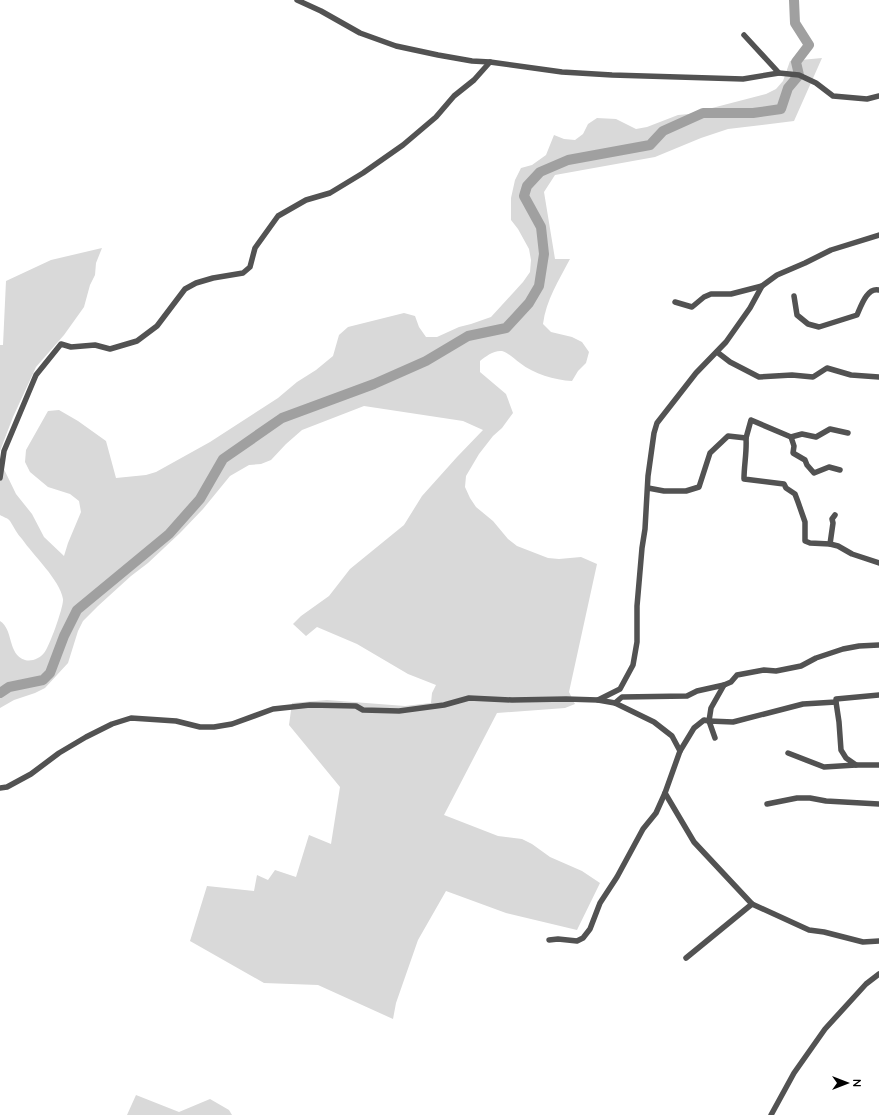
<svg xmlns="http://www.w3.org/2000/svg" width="879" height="1115" font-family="Quicksand,sans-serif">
<rect width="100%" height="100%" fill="#fff"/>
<!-- green -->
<g fill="#d9d9d9">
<path d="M 822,58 L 794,121 L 728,129 L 701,138 L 655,157 L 555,175 L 544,192 L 555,259 L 570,259 C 559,280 546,300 543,324 L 551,332 L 572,337 L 582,342 L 589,352 L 586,363 L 578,371 L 572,381 C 554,380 534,374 520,363 C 514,359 509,353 502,351 C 494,350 486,356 480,361 L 480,372 L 506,394 L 513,413 L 502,428 L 493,436 L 479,454 L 466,476 L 465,487 L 470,498 L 476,507 L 493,521 L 508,539 L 517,546 L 548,558 L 559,559 L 581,557 L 597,564 L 569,692 L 575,704 L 565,708 L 497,713 L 444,815 L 498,836 L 522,839 L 532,844 L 550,857 L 582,871 L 600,883 L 577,930 L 506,913 L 446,891 L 418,940 L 396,1003 L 393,1019 L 318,985 L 264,983 L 190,941 L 207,886 L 254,891 L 257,875 L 268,880 L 275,870 L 296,877 L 309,835 L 331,844 L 340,787 L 289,725 L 292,703 L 327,700 L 405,706 L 431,703 L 432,693 L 436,685 L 408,674 L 357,644 L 317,627 L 306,636 L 293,624 L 301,616 L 329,596 L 350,569 L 404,525 L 422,496 L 457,457 L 483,430 L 463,421 L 364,406 L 302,430 L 286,444 L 271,460 L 261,464 L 249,465 L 230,476 L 203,509 L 180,533 L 148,563 L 131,576 L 98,606 L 83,621 L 78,631 L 68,663 L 45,688 L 35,693 L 14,700 L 0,708 L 0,621 C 14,630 7,654 25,660 C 32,662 40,658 44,653 C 49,648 64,606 63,599 C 60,580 33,555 22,539 C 17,534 14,527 10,521 C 8,518 3,517 0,515 L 0,461 L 16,494 L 32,514 L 44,537 L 64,556 L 68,543 L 81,512 L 79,501 L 70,494 L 48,487 L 30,472 L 25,462 L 26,450 L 48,411 L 59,410 L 78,421 L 106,441 L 116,478 L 146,475 L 156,472 L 210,442 L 278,398 L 297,382 L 316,370 L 333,356 L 339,335 L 348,327 L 404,313 L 415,316 L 419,327 L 426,337 L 437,337 L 459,327 L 471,324 L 491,317 L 523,282 L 530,272 L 531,260 L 529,249 L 518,229 L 511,220 L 511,198 L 515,180 L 521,168 L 532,165 L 546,155 L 554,135 L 564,139 L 575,140 L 583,134 L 588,124 L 597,118 L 616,119 L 636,129 L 647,127 L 678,115 L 689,114 L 766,94 L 776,89 L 783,81 L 790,61 Z"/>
<polygon points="102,248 96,263 95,275 90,285 84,307 64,335 36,367 13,417 0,451 0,345 3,345 6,281 51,260"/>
<polygon points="136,1095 179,1112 210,1099 229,1110 232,1115 127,1115"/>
</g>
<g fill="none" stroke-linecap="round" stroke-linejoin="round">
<!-- river -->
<polyline stroke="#a0a0a0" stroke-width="10" points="0,693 9,687 43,680 50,673 64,636 77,610 169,534 200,499 223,459 282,418 374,384 426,361 468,336 506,328 529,303 539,286 544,254 541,227 524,196 527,186 540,172 568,160 650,145 663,131 703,113 753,113 781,109 788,88 799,75 796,62 809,45 795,23 794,0"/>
<!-- street -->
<g stroke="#525252" stroke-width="5.5">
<polyline points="297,0 321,11 360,33 396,46 438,55 472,61 490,62"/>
<polyline points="744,35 779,73 799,75 816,83 833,96 867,99 879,96"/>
<path d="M 794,296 L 797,315 L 808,324 L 819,327 L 857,315 C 861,306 867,287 879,290"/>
<polyline points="675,302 692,307 704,297 711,294 731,294 762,286"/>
<polyline points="717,352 730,362 759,377 792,375 813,377 827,368 851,375 879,377"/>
<polyline points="791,437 794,446 793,453 805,460 807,465 814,473 829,467 840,470"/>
<path d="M 746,438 C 747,452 744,465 744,479 L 784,484 L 786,488 L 795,494 L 798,502 L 805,522 L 805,541 L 810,543 L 830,544 L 838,546 L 852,554 L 879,563"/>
<polyline points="0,478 4,451 36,375 61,344 71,347 95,345 110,349 137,341 157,326 185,289 196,283 213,278 243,273 250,267 255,248 278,216 306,200 330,193 363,173 403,145 436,117 454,96 474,80 490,62 562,72 612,75 743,79 779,73"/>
<polyline points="648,488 664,491 686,491 699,487 710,453 728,436 746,438 751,420 791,437 802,434 816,437 830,429 848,433"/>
<polyline points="830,544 833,523 832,519 835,515"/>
<polyline points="598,700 620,689 633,665 637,642 637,606 642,548 645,529 648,476 654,433 657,423 696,373 726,342 750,308 762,286 777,275 805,263 831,250 879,235"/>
<polyline points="836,702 839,722 841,750 846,758 856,765 879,765"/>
<polyline points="615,703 622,697 687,696 697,691 724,685"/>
<polyline points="715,738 709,721 733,722 803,704 836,702 836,699 879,695"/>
<polyline points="788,753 824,767 856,765"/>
<polyline points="0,788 7,787 31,774 59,753 86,737 112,724 131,718 176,721 200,727 214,727 232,724 273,709 310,705 356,706 363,710 399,711 444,705 469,698 512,700 566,699 598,700 615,703 654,722 672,736 680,751"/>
<polyline points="665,793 694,842 752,904 809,930 824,932 863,942 879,941"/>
<polyline points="767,804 797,798 810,798 826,801 879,804"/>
<polyline points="549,940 558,939 577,941 583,938 590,929 600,903 617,877 643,829 656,813 665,793 680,751 694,728 704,720 709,721 711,708 724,685 731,682 737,675 764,670 776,671 801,666 816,658 843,649 859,646 879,645"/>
<polyline points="686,958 752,904"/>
<polyline points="771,1115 794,1073 825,1029 866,984 879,974"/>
</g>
</g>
<!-- north arrow -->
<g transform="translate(847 1083) rotate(90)" stroke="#ffffff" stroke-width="3" paint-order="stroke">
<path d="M0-3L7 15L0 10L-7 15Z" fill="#000000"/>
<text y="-6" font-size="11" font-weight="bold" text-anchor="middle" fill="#000000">N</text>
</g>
</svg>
